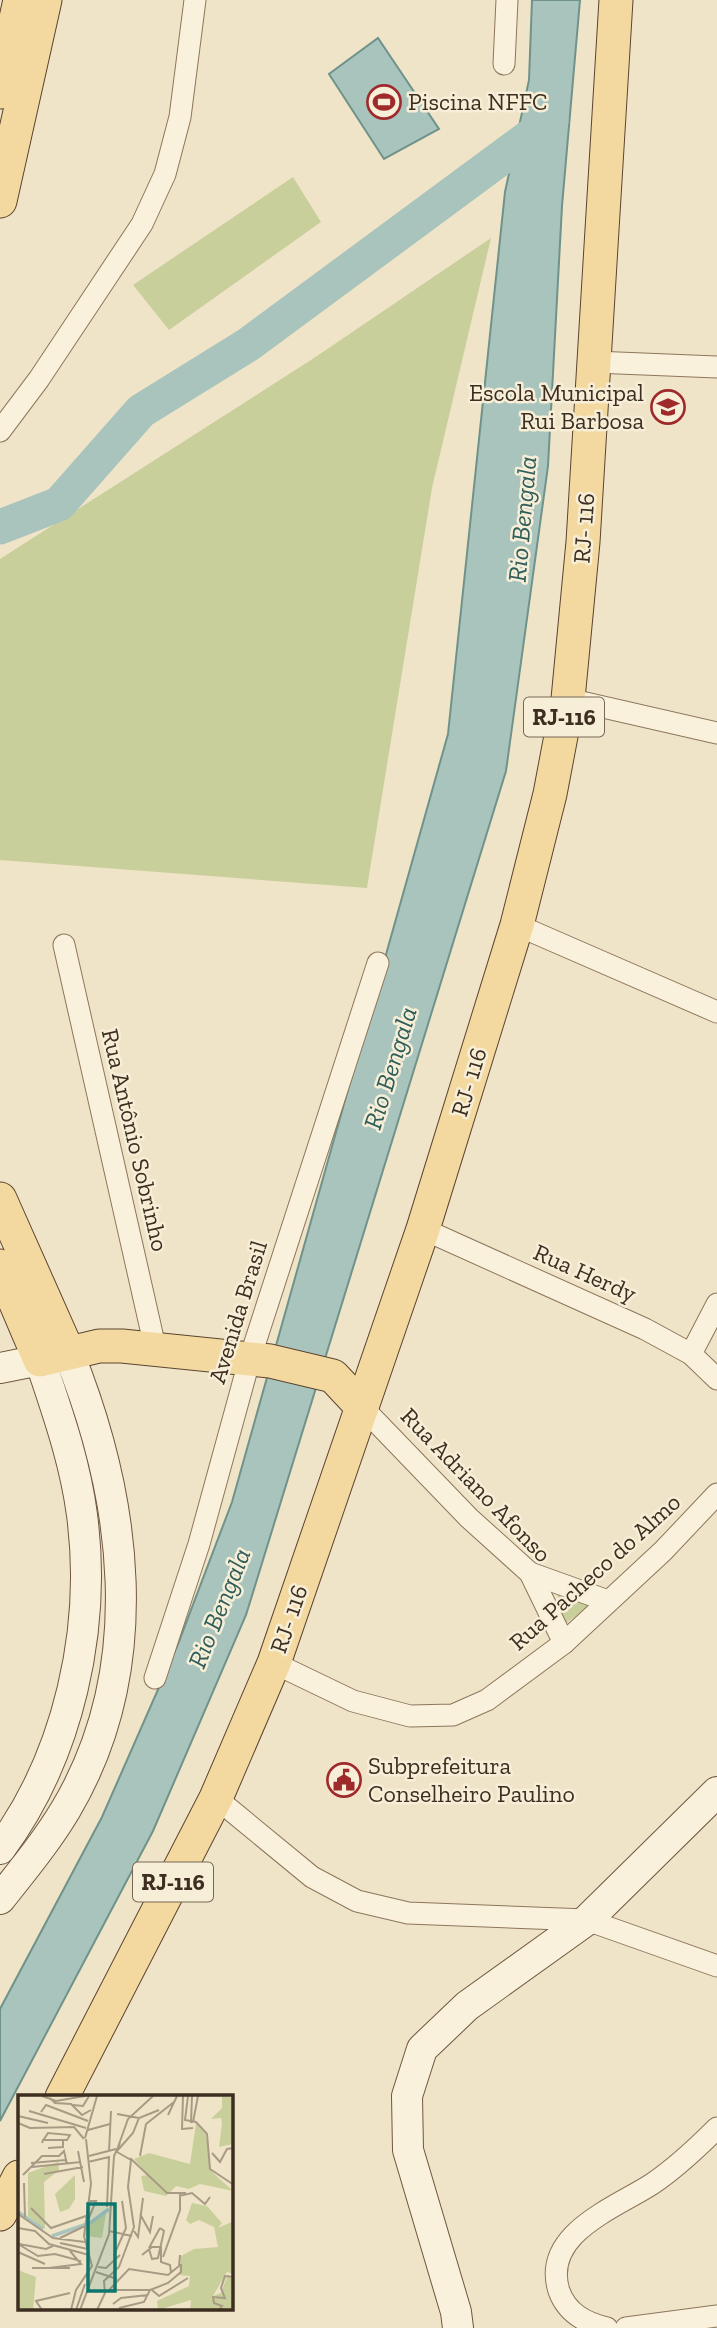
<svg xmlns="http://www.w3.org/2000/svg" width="717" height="2328" font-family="'Zilla Slab',serif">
<rect width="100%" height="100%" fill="#f0e4c8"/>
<!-- green -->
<g fill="#c9cf9b">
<polygon points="293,177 321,222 169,330 133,285"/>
<polygon points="491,238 432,488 367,888 0,860 0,559 314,358"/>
<polygon points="556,1586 596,1602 563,1625"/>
</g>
<!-- water -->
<g fill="#a9c4bc" stroke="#6f938a" stroke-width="2">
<polygon points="532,0 580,0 562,206 548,466 506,771 246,1615 153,1831 0,2121 0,2009 102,1817 178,1644 232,1502 448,734 505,192 529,80"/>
<polygon points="378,38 439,129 384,159 329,74"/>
</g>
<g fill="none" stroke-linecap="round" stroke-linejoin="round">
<!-- river -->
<polyline stroke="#a9c4bc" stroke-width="35" points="0,527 59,504 141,411 249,344 551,121"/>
<!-- street casing -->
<g stroke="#8d765c" stroke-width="23">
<g id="street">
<polyline points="504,64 507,0"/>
<polyline points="594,362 717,367"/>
<polyline points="0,431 39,379 142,224 165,174 180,117 195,0"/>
<polyline points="568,699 717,733"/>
<polyline points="517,925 717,1012"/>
<polyline points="64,945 155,1347"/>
<polyline points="423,1229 645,1329 691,1354 717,1379"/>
<polyline points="691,1354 717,1304"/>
<polyline points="362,1407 469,1518 530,1573 564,1643"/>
<polyline points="530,1573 608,1601"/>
<polyline points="274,1663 353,1701 410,1716 453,1715 487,1700 564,1643 663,1551 717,1494"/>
<polyline points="155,1678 199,1544 250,1358 378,963"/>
<polyline points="216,1798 312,1877 357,1901 408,1913 587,1920 717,1966"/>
<path d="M 607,2328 C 585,2323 567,2313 559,2291 C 541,2234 615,2208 652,2184 C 676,2168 697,2148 717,2128"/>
<polyline points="626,2328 717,2316"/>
</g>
</g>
<!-- secondary casing -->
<g stroke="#6f573f" stroke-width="32">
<g id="secondary">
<path d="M 0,1368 L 40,1360 C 57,1411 75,1461 82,1515 C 97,1628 69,1756 0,1849"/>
<path d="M 0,1899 C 23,1870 47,1841 66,1809 C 150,1667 127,1498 68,1352"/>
<polyline points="458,2328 456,2312 408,2150 407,2096 422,2049 467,2006 587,1920 717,1792"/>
</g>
</g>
<!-- primary casing -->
<g stroke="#5b4430" stroke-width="35">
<g id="primary">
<polyline points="0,92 20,0"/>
<polyline points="0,201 45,0"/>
<polyline points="0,1199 68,1352"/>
<polyline points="0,1266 40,1360 99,1346 122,1346 270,1361 333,1376 362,1407"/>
<polyline points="62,2097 216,1798 274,1663 423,1229 517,925 550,794 568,699 583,542 616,0"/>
<polyline points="0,2214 19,2177"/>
</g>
</g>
<!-- street -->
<use href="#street" stroke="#faf1dc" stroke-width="21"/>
<!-- secondary -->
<use href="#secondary" stroke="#faf1dc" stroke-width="30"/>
<!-- primary -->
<use href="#primary" stroke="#f3d9a0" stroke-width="33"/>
</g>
<!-- icons -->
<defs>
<g id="stadium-ring" transform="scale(1.75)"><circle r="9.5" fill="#f7eed8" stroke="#9e2a2b" stroke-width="1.5"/><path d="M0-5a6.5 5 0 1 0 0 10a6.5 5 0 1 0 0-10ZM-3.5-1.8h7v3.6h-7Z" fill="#9e2a2b"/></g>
<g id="school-ring" transform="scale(1.75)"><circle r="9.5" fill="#f7eed8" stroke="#9e2a2b" stroke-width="1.5"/><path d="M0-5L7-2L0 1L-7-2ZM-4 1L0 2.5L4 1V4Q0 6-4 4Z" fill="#9e2a2b"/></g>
<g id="civic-ring" transform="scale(1.75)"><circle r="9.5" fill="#f7eed8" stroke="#9e2a2b" stroke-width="1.5"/><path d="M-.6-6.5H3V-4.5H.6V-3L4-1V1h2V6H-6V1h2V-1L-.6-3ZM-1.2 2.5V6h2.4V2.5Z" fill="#9e2a2b"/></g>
</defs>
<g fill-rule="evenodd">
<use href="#stadium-ring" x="384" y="102"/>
<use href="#school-ring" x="668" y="407"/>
<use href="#civic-ring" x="344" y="1780"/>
</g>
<g text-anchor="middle" stroke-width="5" stroke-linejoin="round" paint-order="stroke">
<!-- shield labels -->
<g fill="#f7eed8" stroke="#756857" stroke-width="2">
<rect x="524" y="697.5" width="80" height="39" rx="5"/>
<rect x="133" y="1862.5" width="80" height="39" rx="5"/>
</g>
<g font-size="23" font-weight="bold" fill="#3d2e20">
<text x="564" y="725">RJ-116</text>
<text x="173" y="1890">RJ-116</text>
</g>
<!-- poi labels -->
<g font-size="24" fill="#3d2e20" stroke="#f7eed8" text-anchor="start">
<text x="408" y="110">Piscina NFFC</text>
<text x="644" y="401" text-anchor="end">Escola Municipal<tspan x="644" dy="28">Rui Barbosa</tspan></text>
<text x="368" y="1774">Subprefeitura<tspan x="368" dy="28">Conselheiro Paulino</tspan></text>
</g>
<!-- street labels -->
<g font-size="24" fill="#3d2e20" stroke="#f7eed8">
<text transform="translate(584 528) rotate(-86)" y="8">RJ- 116</text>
<text transform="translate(469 1082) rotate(-73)" y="8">RJ- 116</text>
<text transform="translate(135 1140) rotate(77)" y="8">Rua Antônio Sobrinho</text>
<text transform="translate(585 1273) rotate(24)" y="8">Rua Herdy</text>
<text transform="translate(238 1312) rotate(-73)" y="8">Avenida Brasil</text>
<text transform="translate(476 1485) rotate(46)" y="8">Rua Adriano Afonso</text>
<text transform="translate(595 1572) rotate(-42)" y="8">Rua Pacheco do Almo</text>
<text transform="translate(289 1619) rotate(-71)" y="8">RJ- 116</text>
</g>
<!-- water labels -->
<g font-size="26" font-style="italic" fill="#2f5d5a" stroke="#f7eed8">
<text transform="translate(522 519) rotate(-85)" y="9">Rio Bengala</text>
<text transform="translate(390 1068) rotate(-73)" y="9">Rio Bengala</text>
<text transform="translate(219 1608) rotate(-68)" y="9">Rio Bengala</text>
</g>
</g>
<!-- overview -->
<g transform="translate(18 2095)">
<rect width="215" height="215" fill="#f0e4c8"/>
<path d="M 204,1 L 215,3 L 215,49 L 201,52 L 204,28 L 203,23 L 193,24 L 204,13 ZM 178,28 L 188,40 L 193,76 L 215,96 L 182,89 L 171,94 L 158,91 L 148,101 L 126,96 L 123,81 L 130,80 L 116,64 L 131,58 L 172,69 ZM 40,67 L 41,75 L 26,87 L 27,134 L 10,121 L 10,78 ZM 57,80 L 57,104 L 51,114 L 42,117 L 37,99 ZM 174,108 L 189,111 L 204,128 L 200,133 L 216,126 L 215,179 L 209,177 L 195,201 L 203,198 L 210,179 L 215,186 L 215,215 L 172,215 L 173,205 L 140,215 L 139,206 L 171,191 L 172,181 L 161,180 L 163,161 L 176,154 L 200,152 L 196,132 L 181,125 L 172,129 L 168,125 ZM 88,118 L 84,143 L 67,141 L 67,132 ZM 0,175 L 18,182 L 15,215 L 0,215 Z" fill="#c9cf9b"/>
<path fill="none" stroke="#a9c4bc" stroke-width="3.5" d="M 0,117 L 25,134M 34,141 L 72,128 L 91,114"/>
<path fill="none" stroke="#a89b85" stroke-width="2" d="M 24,1 L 38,6 L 67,1M 165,1 L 164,34 L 175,33M 170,1 L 167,25 L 178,27 L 189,39 L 192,74 L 216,90M 32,3 L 37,8 L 53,9 L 64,20 L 73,15M 55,10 L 65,11 L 71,1M 11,16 L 68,33M 23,17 L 28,10 L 70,26M 99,19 L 121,23M 150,20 L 159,1M 0,21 L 30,28M 175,27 L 180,1M 0,28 L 12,33 L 56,32 L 66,44M 173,28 L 174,1M 70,35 L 92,29M 67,43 L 79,1M 24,48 L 25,45 L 26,44 L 30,38 L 52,40 L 49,45 L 25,45M 100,52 L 110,24 L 135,1M 30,53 L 45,52 L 45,46M 60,56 L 66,87M 91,56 L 93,16M 99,56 L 115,38 L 121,23 L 141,15M 194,58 L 202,67 L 209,54 L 216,53M 71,61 L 98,54M 122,61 L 128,29 L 156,7M 112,63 L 149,98 L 168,98M 70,67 L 91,62 L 89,112M 13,68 L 48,65M 14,72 L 63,67M 26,79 L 65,72M 5,80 L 24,61 L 41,61 L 46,56 L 49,69M 6,88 L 7,122M 161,101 L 174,98 L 187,109 L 192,102M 13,113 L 33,133 L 68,121M 0,119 L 35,143 L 67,147M 122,119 L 132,137 L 135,121M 70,125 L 78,106 L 71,106M 0,133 L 17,136 L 31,149 L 71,160M 91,136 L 114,141M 116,136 L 120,142 L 125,103M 42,143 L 67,131M 42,148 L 70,154M 0,149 L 20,161 L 37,159 L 63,166M 1,149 L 28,154 L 35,151M 131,153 L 142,133M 131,154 L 134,164 L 140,163 L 146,136 L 142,133M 0,157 L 27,169M 96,160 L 108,133 L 104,106M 124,160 L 134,152 L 143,152 L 143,167 L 152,170 L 153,177M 145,162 L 162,115 L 162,97M 80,172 L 88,173 L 102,160M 14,173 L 52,173M 31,173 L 63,169 L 52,156M 78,177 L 99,184M 132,195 L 91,195 L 111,174 L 150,180 L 161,171 L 162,160M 132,195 L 150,188 L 163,177 L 163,169M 134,195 L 141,201 L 170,183M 95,209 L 103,203 L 130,200M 101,213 L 126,207 L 132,195M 24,215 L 18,206 L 52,198M 53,215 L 58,195 L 74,171 L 66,141 L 73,89 L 68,44M 58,215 L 67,189M 62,215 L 91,139 L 96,61 L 102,48M 79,215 L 87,198 L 86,186 L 101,172 L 116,132 L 110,92 L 113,65 L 99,57M 201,215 L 204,211 L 196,208 L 195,202 L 207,203 L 203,193 L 207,181 L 216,182"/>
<path fill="#0f766e" fill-opacity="0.15" stroke="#0f766e" stroke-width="3.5" d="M 70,109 L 97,109 L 97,196 L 70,196 Z"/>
<rect width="215" height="215" fill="none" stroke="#3d2e20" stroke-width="3.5"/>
</g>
</svg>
